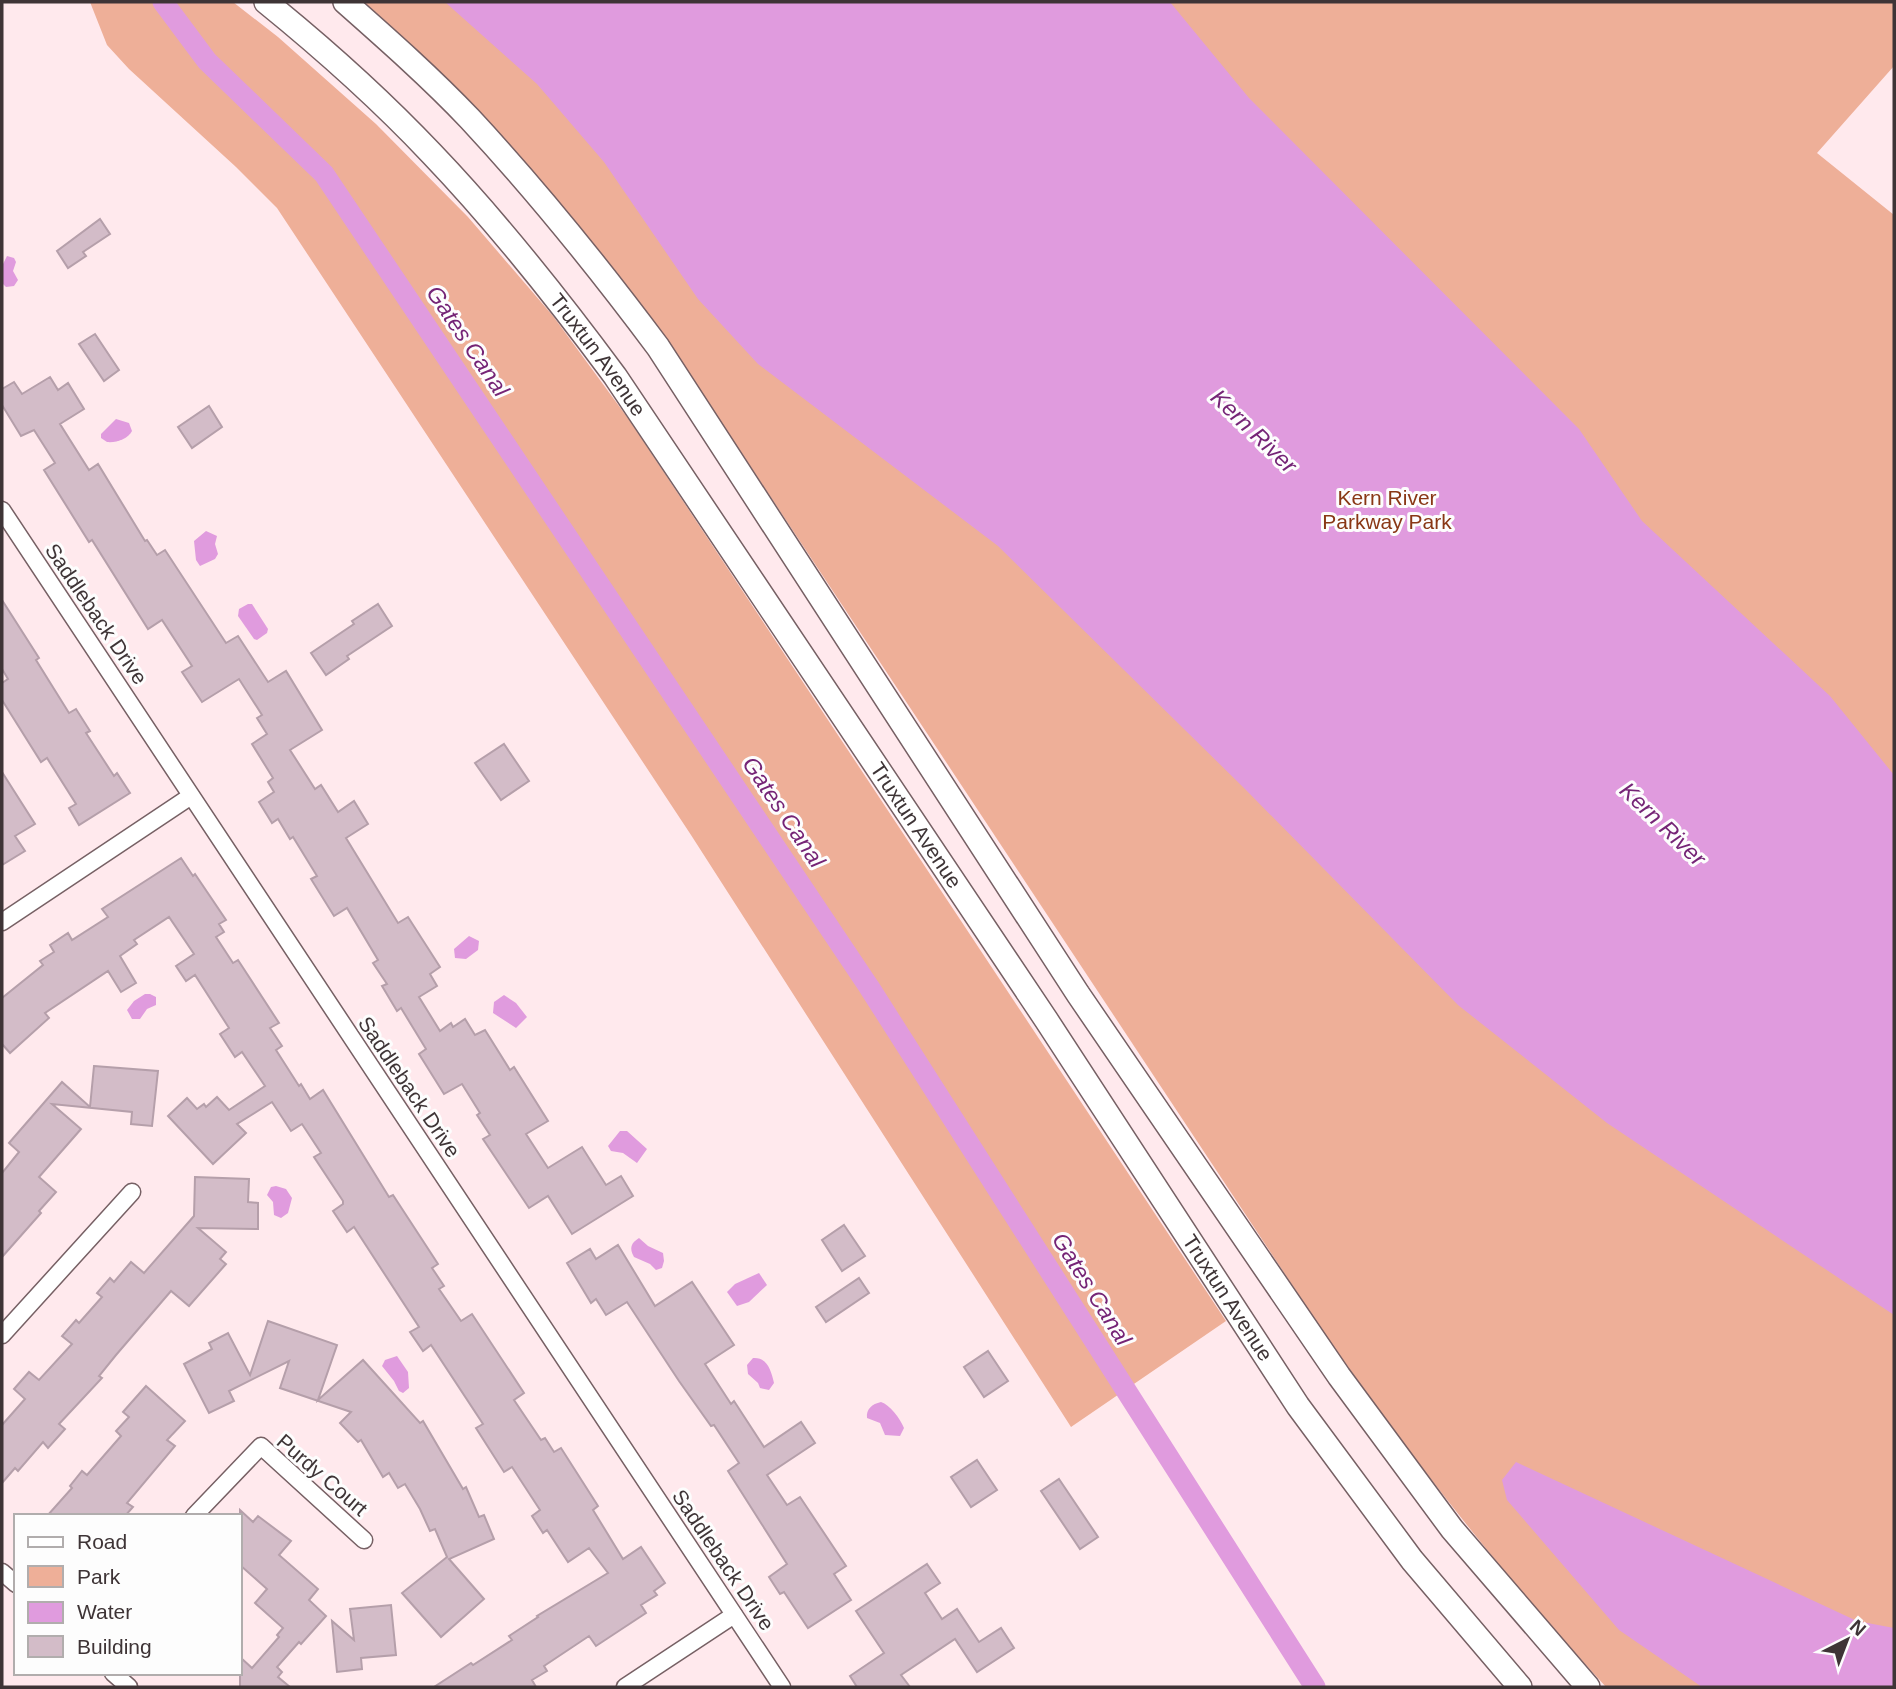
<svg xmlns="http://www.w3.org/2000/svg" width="1896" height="1689" font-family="Helvetica,sans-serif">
<rect width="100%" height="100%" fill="#ffe9ed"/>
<!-- green -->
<g fill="#eeaf98">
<polygon points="90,2 233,2 278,37 376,124 468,217 553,316 630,421 1226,1321 1071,1427 691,835 277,208 236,167 129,69 107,45"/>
<path d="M 363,2 L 1894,2 L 1894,66 L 1817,153 L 1894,215 L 1894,1687 L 1606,1687 C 1499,1571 1408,1454 1318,1324 L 672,348 C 580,219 481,107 363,2 Z"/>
</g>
<!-- water -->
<g fill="#e09bde">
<polygon points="445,2 1170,2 1249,98 1579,429 1642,521 1830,696 1894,775 1894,1315 1607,1123 1458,1005 1245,789 998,546 758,364 698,299 604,162 537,84"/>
<polygon points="7,256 14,258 16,262 13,271 18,280 14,286 6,287 2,283 2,266"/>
<path d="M 116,419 L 129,423 L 132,431 C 128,439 116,443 107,442 L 101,438 L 101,434 Z"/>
<polygon points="206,531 217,536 215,544 218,554 215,559 200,566 196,560 194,541"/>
<polygon points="248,604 252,604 268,629 267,633 257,640 254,639 238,616 239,609"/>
<polygon points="469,936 479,941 478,950 466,959 455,958 454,949"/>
<polygon points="145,994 150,994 156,997 156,1005 147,1009 140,1019 132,1019 127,1010 134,1001"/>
<polygon points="504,995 516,1003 527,1017 516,1028 493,1013 494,1002"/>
<polygon points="620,1131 627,1131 647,1149 637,1163 623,1153 611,1151 608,1146"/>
<polygon points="276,1186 286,1189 292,1198 288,1213 281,1218 274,1215 273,1202 267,1195 271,1187"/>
<path d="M 639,1238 L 648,1246 L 663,1253 L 664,1261 L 662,1268 L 656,1270 L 650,1264 L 634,1257 C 629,1248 631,1243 639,1238 Z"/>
<polygon points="759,1273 767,1285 749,1302 737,1306 727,1292 735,1284"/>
<polygon points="397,1356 408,1372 409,1388 403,1393 399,1391 394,1381 382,1366 385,1360"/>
<path d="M 753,1358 C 767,1357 771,1370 774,1383 L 769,1390 L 760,1388 L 758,1383 L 748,1374 L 747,1365 Z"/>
<path d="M 881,1402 C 890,1405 900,1418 904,1428 L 900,1436 L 885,1435 L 880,1423 L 867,1418 C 866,1409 872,1404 881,1402 Z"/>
<polygon points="1516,1462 1857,1621 1894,1628 1894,1687 1702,1687 1619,1630 1507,1500 1502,1480"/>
</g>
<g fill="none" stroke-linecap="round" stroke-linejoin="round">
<!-- canal -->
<polyline stroke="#e09bde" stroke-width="21" points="163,2 207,61 324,174 869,987 1315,1687"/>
</g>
<!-- building -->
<g fill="#d3bcc8" stroke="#b59faa" stroke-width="2">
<polygon points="100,219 110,234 83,252 86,256 68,268 57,251"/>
<polygon points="95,334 119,370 104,381 79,344"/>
<polygon points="50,377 58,390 68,383 84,409 60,424 89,470 98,464 145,541 147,540 157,555 165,550 226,643 238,636 268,682 286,671 322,730 290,750 315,789 321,785 338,812 354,801 368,824 346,838 398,923 408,917 440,967 430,974 437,986 419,997 440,1031 451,1023 453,1027 465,1019 475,1035 485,1030 510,1070 514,1067 548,1121 526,1134 548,1168 582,1147 606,1185 621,1176 633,1196 572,1234 548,1196 529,1208 483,1139 490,1135 477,1115 480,1113 462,1084 444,1094 419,1054 426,1049 401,1008 397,1011 382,986 387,984 373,963 378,960 347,908 334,916 311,879 317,876 293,837 290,839 278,819 272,823 259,802 274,792 268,782 273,778 252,744 267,734 257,718 262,715 239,679 202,702 182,672 192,666 162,620 148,629 92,540 89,542 44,470 55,463 34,430 21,436 2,405 2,389 14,382 22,394"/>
<polygon points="209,406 222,427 192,448 178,427"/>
<polygon points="2,600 39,658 36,660 69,713 76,709 90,731 86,733 114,776 117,773 130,793 79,825 69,808 76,804 47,758 41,762 2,700 2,683 8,679 2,669"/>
<polygon points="378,604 392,626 347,656 349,659 326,675 311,653 354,624 352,621"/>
<polygon points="504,744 529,781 501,800 475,763"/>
<polygon points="2,772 35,824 15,836 25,851 2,865"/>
<polygon points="181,858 193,876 195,874 226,920 219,924 224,932 216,937 233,963 238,960 279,1023 270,1028 282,1046 276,1050 299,1086 301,1084 310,1099 323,1090 389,1197 393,1195 438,1264 432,1268 444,1286 439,1289 461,1321 472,1314 524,1393 514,1400 541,1440 545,1438 554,1452 561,1448 598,1506 593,1510 623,1559 641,1547 665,1583 654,1591 657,1595 641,1605 646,1613 596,1646 589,1636 544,1666 547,1671 532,1680 536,1687 434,1687 471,1663 473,1665 512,1640 509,1636 538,1617 537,1616 608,1573 589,1548 568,1562 547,1530 543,1533 532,1516 540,1510 512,1467 504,1472 476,1428 483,1424 431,1345 423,1351 410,1332 419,1327 354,1227 347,1232 333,1211 343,1204 343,1201 314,1157 321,1153 302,1124 291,1131 272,1102 237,1124 246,1133 213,1164 168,1116 187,1098 197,1109 204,1104 206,1107 217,1097 229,1110 265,1086 242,1052 235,1057 220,1034 229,1028 195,975 186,981 176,966 194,954 169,917 134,940 137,944 120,956 136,983 121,992 108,971 45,1013 49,1018 10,1053 2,1044 2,998 43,965 40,961 54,952 50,945 68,933 72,940 108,917 102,909"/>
<polygon points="94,1066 158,1071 152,1126 131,1124 132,1112 52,1104 81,1129 39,1177 56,1192 39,1211 41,1213 2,1257 2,1173 19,1152 9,1143 62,1082 90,1107"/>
<polygon points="195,1177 249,1179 248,1202 258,1203 258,1229 198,1228 226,1252 220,1259 226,1264 189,1306 171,1291 116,1355 99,1376 102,1378 59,1424 65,1429 48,1448 43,1442 18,1471 15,1468 2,1483 2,1425 25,1399 14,1389 29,1372 39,1380 72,1344 62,1336 76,1320 79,1323 102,1297 97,1293 110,1278 114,1282 131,1262 144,1273 194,1216"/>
<polygon points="844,1225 865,1256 842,1271 822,1240"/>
<polygon points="618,1245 655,1306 692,1282 734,1345 705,1364 731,1404 734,1401 764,1447 801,1422 815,1443 767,1475 787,1505 800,1497 846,1566 834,1574 851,1600 808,1628 784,1592 780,1594 769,1577 787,1564 728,1471 739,1463 714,1425 711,1426 679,1381 627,1302 606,1315 596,1299 591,1303 567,1263 590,1249 596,1259"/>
<polygon points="859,1278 869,1293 826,1322 816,1307"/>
<polygon points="268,1321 337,1345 318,1400 363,1360 420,1423 423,1421 463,1489 466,1487 479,1517 484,1515 494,1539 449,1559 484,1599 441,1637 402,1593 447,1557 435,1529 430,1531 420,1509 405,1484 398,1488 389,1473 383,1477 361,1440 358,1442 340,1423 351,1412 280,1388 289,1361 229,1391 234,1401 209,1413 184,1364 212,1349 209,1343 228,1333 250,1375"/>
<polygon points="988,1351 1008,1381 984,1397 964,1367"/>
<polygon points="146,1386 185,1421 167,1440 175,1446 127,1503 133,1507 125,1516 47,1516 72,1488 70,1486 82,1471 87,1475 121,1436 116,1431 129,1417 123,1412"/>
<polygon points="977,1460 997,1490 971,1507 951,1477"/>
<polygon points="1059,1479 1098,1537 1080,1549 1041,1491"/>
<polygon points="240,1510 253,1522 258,1516 291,1541 279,1555 318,1589 309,1600 326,1616 301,1644 299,1642 277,1667 282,1672 278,1677 290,1687 240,1687 240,1657 252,1668 279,1637 277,1635 283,1628 255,1603 267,1589 240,1565"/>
<polygon points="927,1564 940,1583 925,1593 942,1619 957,1609 979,1642 1001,1628 1014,1648 977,1672 955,1639 901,1675 910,1687 857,1687 850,1676 884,1653 856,1611"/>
<polygon points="391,1605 396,1655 361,1658 362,1669 337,1672 332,1621 354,1640 350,1609"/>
</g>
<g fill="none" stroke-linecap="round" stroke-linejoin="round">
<!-- street casing -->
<g stroke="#766064" stroke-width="19">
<g id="street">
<polyline points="2,510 782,1687"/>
<polyline points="2,922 191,796"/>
<polyline points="2,1335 132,1192"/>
<polyline points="194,1516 261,1446 364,1540"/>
<polyline points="2,1572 16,1584"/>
<polyline points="113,1673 129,1687"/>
<polyline points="625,1687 734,1615"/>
</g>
</g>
<!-- secondary casing -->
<g stroke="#766064" stroke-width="26">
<g id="secondary">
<path id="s1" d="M 266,2 C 324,49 380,99 432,154 C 498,223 558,299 615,376 L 1047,1021 L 1298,1406 L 1412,1560 L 1520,1687"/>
<path d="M 345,2 C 388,40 431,78 470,119 C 537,191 599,268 658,347 L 1078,994 L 1339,1376 L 1452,1529 L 1588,1687"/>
</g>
</g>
<!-- street -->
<use href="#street" stroke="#fff" stroke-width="16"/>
<!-- secondary -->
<use href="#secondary" stroke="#fff" stroke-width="23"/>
</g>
<g text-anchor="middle" stroke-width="6" stroke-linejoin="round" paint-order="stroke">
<!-- street labels -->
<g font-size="21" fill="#3e3436" stroke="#fdfdfd">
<text dy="7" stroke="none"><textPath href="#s1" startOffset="486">Truxtun Avenue</textPath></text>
<text transform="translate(96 614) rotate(56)" y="7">Saddleback Drive</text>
<text dy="7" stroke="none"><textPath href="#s1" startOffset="1054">Truxtun Avenue</textPath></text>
<text transform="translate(409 1087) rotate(56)" y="7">Saddleback Drive</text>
<text dy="7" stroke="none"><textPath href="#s1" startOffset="1620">Truxtun Avenue</textPath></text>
<text transform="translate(322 1475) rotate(41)" y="7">Purdy Court</text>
<text transform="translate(723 1560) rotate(56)" y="7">Saddleback Drive</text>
</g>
<!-- park labels -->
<g font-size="21" fill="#893715" stroke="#fdfdfd">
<text x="1387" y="505">Kern River<tspan x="1387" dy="24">Parkway Park</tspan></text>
</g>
<!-- water labels -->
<g font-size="23" font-style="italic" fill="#752476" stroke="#fdfdfd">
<text transform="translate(468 341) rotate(56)" y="8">Gates Canal</text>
<text transform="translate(1254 431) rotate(44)" y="8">Kern River</text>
<text transform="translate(784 812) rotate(56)" y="8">Gates Canal</text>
<text transform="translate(1663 824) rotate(44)" y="8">Kern River</text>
<text transform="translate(1092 1289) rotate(58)" y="8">Gates Canal</text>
</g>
</g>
<!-- border -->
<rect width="1896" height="1689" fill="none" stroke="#3e3436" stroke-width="7"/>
<!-- legend -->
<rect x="14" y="1514" width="228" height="161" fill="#fdfdfd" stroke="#b1adad" stroke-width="2"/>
<rect x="28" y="1537" width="35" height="10" fill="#ffffff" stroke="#b1adad" stroke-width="2"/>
<text x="77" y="1549" font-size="21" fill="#3e3436">Road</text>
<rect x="28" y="1566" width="35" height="21" fill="#eeaf98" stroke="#b1adad" stroke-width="2"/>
<text x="77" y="1584" font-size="21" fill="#3e3436">Park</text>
<rect x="28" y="1602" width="35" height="21" fill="#e09bde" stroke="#b1adad" stroke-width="2"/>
<text x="77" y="1619" font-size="21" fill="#3e3436">Water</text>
<rect x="28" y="1636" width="35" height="21" fill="#d3bcc8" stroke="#b1adad" stroke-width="2"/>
<text x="77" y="1654" font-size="21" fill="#3e3436">Building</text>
<!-- north arrow -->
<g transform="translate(1847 1640) rotate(42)" stroke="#fdfdfd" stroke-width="5" paint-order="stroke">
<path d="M0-5L12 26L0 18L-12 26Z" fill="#3e3436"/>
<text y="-10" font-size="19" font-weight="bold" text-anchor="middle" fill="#3e3436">N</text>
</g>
</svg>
